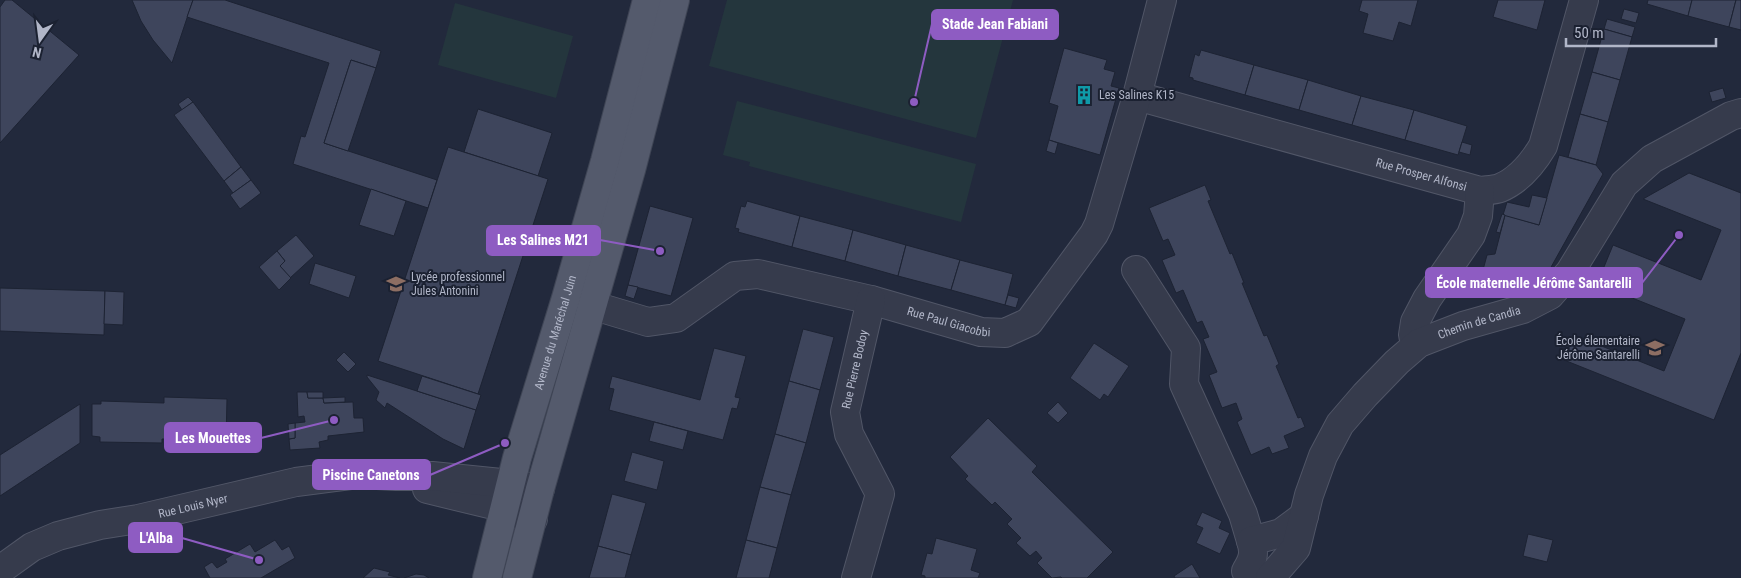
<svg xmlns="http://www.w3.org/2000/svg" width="1741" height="578" font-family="'Roboto Condensed',sans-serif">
<rect width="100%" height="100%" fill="#22293c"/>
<!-- green -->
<g fill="#24363d">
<polygon points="727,0 1013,0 976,138 709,66"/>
<polygon points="455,3 573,36 556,98 438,65"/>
<polygon points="737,101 976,164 961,222 749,166 750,162 723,155"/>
</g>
<!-- building -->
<g fill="#3e455c" stroke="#1d2333">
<polygon points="5,0 12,0 79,55 0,143 0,7"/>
<polygon points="132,0 193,0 172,63 153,40 141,21"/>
<polygon points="193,0 225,0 381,51 376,68 351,60 324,143 437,180 428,208 293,164 301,136 305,137 329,63 187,17"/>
<polygon points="1362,0 1418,0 1411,26 1399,22 1393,41 1363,33 1368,14 1359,11"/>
<polygon points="1498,0 1545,0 1537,30 1493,17"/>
<polygon points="1648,0 1692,0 1688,16 1647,4"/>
<polygon points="1692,0 1736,0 1729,27 1688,16"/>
<polygon points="1736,0 1741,0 1741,30 1729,27"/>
<polygon points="1624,9 1639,13 1636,23 1621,19"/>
<polygon points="1607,19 1635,27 1632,37 1604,29"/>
<polygon points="1604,29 1632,37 1620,80 1592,72"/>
<polygon points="1064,48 1107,60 1104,69 1115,72 1111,86 1119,88 1100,155 1049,140 1058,106 1049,103"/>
<polygon points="1201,50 1254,65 1245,95 1193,80 1193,78 1189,77 1195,54 1199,56"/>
<polygon points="351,60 376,68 348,151 324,143"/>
<polygon points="1254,65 1308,80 1299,110 1245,95"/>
<polygon points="1592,72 1620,80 1608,122 1580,114"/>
<polygon points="1308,80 1361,96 1352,125 1299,110"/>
<polygon points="1723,88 1726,98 1712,102 1709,92"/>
<polygon points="1361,96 1414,110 1405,140 1352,125"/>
<polygon points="188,97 193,102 182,110 178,104"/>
<polygon points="193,102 241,167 224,181 174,115"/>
<polygon points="478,109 552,133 538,176 464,152"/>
<polygon points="1414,110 1467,126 1458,155 1405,140"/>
<polygon points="1580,114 1608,122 1596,165 1568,157"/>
<polygon points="1049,140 1058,143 1055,154 1046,151"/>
<polygon points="1462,142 1472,145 1470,155 1459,152"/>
<polygon points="448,147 548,179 478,394 378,361"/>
<polygon points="1559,155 1596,165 1603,174 1550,269 1540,279 1519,293 1480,281 1487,255 1495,254 1505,215 1539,225"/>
<polygon points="241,167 251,180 233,193 224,181"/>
<polygon points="1689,173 1741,193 1741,353 1714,420 1564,360 1574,335 1664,371 1685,319 1597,284 1613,245 1701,280 1721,230 1643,199"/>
<polygon points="251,180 261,193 240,209 230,195"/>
<polygon points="1205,185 1211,200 1208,201 1230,254 1232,253 1244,283 1242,283 1264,336 1267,335 1279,364 1276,366 1298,418 1301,417 1305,427 1284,436 1289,448 1272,454 1269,447 1251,455 1237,422 1242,419 1236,403 1222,408 1209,375 1217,372 1203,339 1209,337 1202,321 1197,323 1183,290 1176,293 1162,260 1175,255 1168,239 1163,241 1149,208"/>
<polygon points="371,189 406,201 394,236 359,225"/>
<polygon points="1532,195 1547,198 1539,225 1503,215 1507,202 1529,207"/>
<polygon points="747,201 800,216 792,247 738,232 739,229 735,228 741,206 745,207"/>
<polygon points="650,206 693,218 671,296 628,285"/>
<polygon points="1502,214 1505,215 1500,233 1496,232"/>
<polygon points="800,216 853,230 845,261 792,247"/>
<polygon points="853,230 906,245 898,276 845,261"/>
<polygon points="296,235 314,256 290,278 280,266 285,261 277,251"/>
<polygon points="906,245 960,260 951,290 898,276"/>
<polygon points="277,251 285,261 280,266 291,278 279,290 259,267"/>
<polygon points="960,260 1013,274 1005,305 951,290"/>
<polygon points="315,263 356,276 349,298 309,284"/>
<polygon points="628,285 638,287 634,299 625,296"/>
<polygon points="0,288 105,291 104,335 0,331"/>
<polygon points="105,291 124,292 123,325 104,324"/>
<polygon points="1008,295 1019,298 1016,308 1005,305"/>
<polygon points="803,329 834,337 820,390 789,381"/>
<polygon points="1094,343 1129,366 1108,397 1104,394 1100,400 1070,378"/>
<polygon points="714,348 746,356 735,397 740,398 737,409 732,408 723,440 609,410 614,389 609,388 612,376 700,400"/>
<polygon points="344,352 356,364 348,372 336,360"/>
<polygon points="367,375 476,410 464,449 443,439 387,403 385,408 376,400 379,392 367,377"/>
<polygon points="422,376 481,395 476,410 417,391"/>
<polygon points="789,381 820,390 806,443 775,434"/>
<polygon points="297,392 307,392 308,398 323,398 324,403 353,402 354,418 363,418 364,432 328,436 328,440 319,442 320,448 290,450 289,439 295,438 295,423 305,422 304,416 298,417"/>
<polygon points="307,392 323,392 323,398 308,398"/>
<polygon points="164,397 227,399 226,440 162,439 162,443 100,442 100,437 92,436 92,404 101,404 101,401 164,403"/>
<polygon points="345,397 345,402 324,403 323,398"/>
<polygon points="1058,402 1068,413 1058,423 1047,413"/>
<polygon points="80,404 80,443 0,496 0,455"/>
<polygon points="988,418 1037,466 1032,472 1113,552 1087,578 1062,578 1061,577 1052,578 1037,563 1042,558 1036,551 1030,556 1016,543 1021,538 1007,524 1012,519 995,502 992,505 965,479 968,476 950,457"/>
<polygon points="654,422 688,431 683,450 649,441"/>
<polygon points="295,423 295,438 289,439 288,424"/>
<polygon points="775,434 806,443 791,495 760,487"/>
<polygon points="632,452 664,461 657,490 624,481"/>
<polygon points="760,487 791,495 777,548 746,540"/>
<polygon points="612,494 646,503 631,555 598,546"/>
<polygon points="1202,512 1222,521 1219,528 1230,533 1220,554 1196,543 1203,528 1196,525"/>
<polygon points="1528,534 1553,540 1547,562 1523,556"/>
<polygon points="936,538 977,549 971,570 980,573 978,578 925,578 925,576 921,575 927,553 932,554"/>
<polygon points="275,540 282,550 289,546 295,558 261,578 210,578 204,567 212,562 217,568 227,562 225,559 250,544 255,552"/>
<polygon points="746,540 777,548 769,578 736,578"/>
<polygon points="598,546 631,555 625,578 589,578"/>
<polygon points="1192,564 1200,578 1175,578 1174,576"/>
<polygon points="374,568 390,572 388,575 400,578 363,578"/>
<polygon points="416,574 424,575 429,578 404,578"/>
</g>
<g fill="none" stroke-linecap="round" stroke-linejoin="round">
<!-- minor casing -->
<g stroke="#515667" stroke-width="30">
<g id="minor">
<path id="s1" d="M 1137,96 L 1480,191 C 1487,190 1495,190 1500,188 C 1519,180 1533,163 1543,146 L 1584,0"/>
<polyline points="1136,270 1186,348 1184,384 1243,514 1251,541"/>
<path id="s2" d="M 571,299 L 648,322 L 676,318 L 735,276 L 758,274 L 871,300 L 981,332 L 1005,333 L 1029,322 L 1094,234 L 1099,224 L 1137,96 L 1162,0"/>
<polyline points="1419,343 1413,335 1415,322 1427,299 1471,235 1478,216 1480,191"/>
<polyline points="427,489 493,505 533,519"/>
<path id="s3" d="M 0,570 L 32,547 L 58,536 L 100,525 L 138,519 L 296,482 L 358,474 L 396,476 L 432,476 L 511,484 L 540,489"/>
<path d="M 1246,571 C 1253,560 1255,553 1251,541 L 1281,533 L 1304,516"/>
<path id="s4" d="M 856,578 L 880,494 L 849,434 L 845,412 L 871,300"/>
<path id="s5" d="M 1270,578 L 1296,548 L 1309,495 L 1323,456 L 1340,424 L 1365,395 L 1397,362 L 1419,343 L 1463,326 L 1523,309 L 1550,295 L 1570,272 L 1624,184 L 1652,159 L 1731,116 L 1741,113"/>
</g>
</g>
<!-- major casing -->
<g stroke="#3f4555" stroke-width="30">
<g id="major">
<path id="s6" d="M 487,578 L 517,458 L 566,298 L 605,161 L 647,0"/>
<polyline points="517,578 540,489 631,170 675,0"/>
</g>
</g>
<!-- minor -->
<use href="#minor" stroke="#363b4c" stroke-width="28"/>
<!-- major -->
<use href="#major" stroke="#545a6c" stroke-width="28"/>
</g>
<!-- icons -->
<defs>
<g id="building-bare" transform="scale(1.5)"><path d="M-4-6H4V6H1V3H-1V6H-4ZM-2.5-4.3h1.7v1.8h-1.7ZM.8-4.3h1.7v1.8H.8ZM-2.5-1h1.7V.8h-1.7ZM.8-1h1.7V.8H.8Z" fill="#0f9aa8" stroke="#1b2131" stroke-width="2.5" paint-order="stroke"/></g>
<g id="school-bare" transform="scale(1.5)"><path d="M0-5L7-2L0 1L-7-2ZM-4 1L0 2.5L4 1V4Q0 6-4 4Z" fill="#8d6e63" stroke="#1b2131" stroke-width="2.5" paint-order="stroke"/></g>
</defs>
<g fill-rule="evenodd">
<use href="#building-bare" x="1084" y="95"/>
<use href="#school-bare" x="396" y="284"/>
<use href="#school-bare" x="1655" y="348"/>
</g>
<g text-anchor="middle" stroke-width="4" stroke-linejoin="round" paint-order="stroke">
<!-- poi labels -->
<g font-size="12" fill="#b1b6c8" stroke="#1b2131" text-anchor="start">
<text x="1099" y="99">Les Salines K15</text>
<text x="411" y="281">Lycée professionnel<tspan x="411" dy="14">Jules Antonini</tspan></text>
<text x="1640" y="345" text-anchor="end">École élementaire<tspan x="1640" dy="14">Jérôme Santarelli</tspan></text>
</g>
<!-- street labels -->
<g font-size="12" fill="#b1b6c8" stroke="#1b2131">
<text dy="4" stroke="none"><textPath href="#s1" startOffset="295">Rue Prosper Alfonsi</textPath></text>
<text dy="4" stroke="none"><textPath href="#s2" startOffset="401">Rue Paul Giacobbi</textPath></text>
<text dy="4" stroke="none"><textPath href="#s5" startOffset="349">Chemin de Candia</textPath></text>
<text dy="4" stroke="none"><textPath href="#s6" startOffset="255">Avenue du Maréchal Juin</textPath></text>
<text dy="4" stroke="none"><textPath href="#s4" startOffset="221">Rue Pierre Bodoy</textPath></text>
<text dy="4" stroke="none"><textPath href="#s3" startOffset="206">Rue Louis Nyer</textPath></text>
</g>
</g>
<!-- callouts -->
<path fill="none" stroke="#8e5cc2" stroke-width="2" d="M914 102L932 24M660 251L600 240M1679 235L1642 283M334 420L261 438M505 443L430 475M259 560L182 538"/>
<g fill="#8e5cc2" stroke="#1b2131" stroke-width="2">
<circle cx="914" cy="102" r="5"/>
<circle cx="660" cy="251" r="5"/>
<circle cx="1679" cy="235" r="5"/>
<circle cx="334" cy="420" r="5"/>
<circle cx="505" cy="443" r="5"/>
<circle cx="259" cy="560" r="5"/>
</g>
<g fill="#8e5cc2" stroke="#8e5cc2" stroke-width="2">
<rect x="932" y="10" width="126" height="29" rx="5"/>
<rect x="487" y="226" width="113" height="29" rx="5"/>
<rect x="1426" y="268" width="216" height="29" rx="5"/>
<rect x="165" y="423" width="96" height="29" rx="5"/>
<rect x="313" y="460" width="117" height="29" rx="5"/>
<rect x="129" y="523" width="53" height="29" rx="5"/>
</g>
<g font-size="14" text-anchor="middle" font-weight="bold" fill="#fff">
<text x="995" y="29">Stade Jean Fabiani</text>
<text x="543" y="245">Les Salines M21</text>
<text x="1534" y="288">École maternelle Jérôme Santarelli</text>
<text x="213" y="443">Les Mouettes</text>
<text x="371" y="480">Piscine Canetons</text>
<text x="156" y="543">L'Alba</text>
</g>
<!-- north arrow -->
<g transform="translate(40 40) rotate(194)" stroke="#1b2131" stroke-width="4" paint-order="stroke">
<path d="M0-4L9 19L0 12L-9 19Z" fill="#b1b6c8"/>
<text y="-8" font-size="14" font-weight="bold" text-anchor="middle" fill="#b1b6c8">N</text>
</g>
<!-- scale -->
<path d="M1566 38v8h150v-8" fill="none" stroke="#b1b6c8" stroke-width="2.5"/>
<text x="1574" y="38" font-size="15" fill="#b1b6c8" stroke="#1b2131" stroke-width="4" paint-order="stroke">50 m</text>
</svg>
